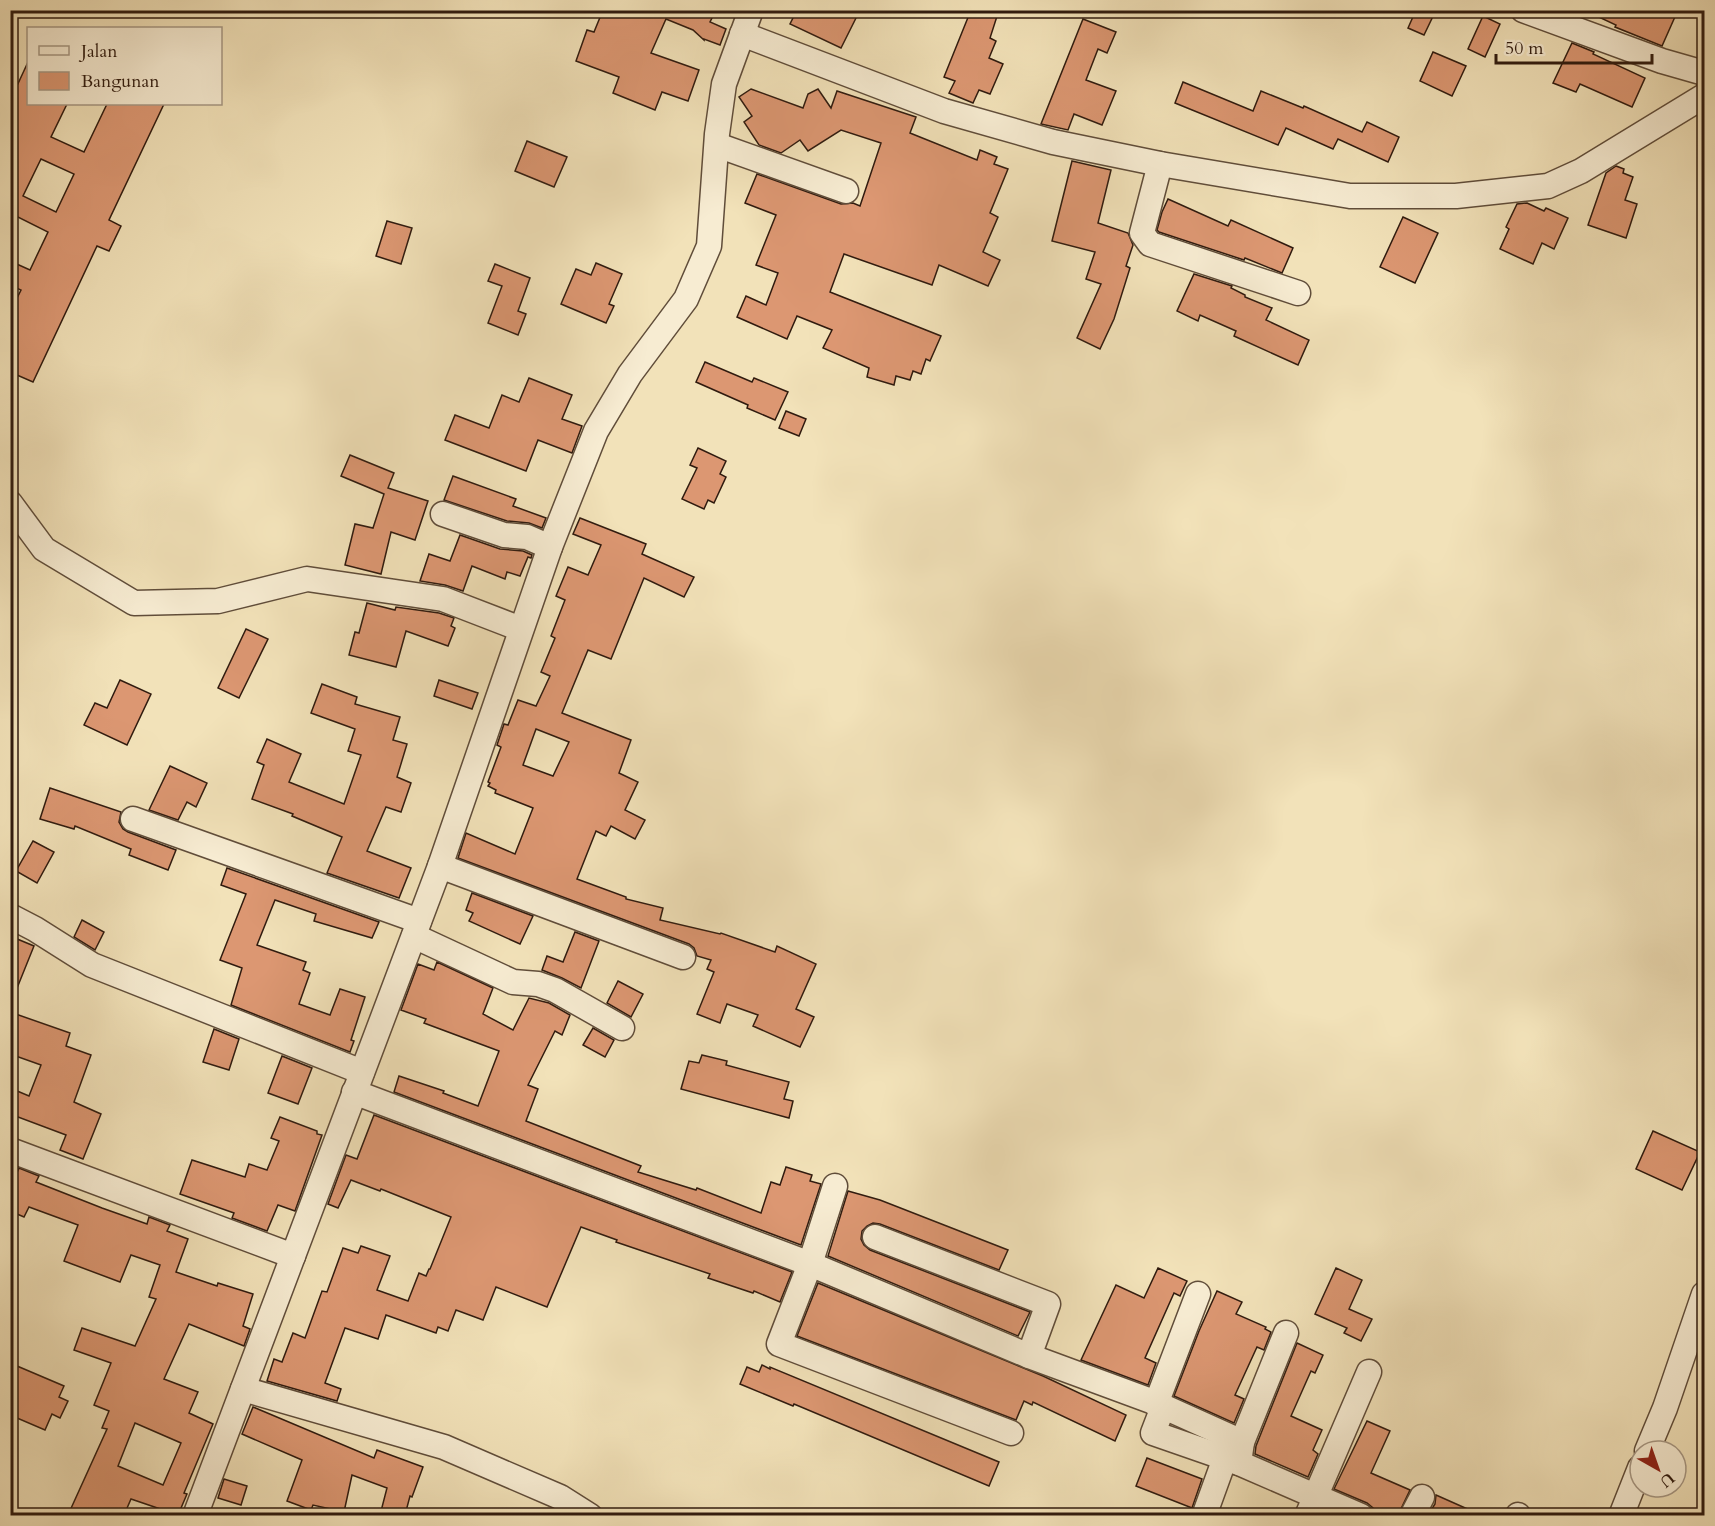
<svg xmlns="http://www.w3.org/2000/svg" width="1715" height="1526" font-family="Cardo,serif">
<rect width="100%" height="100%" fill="#f2e2b9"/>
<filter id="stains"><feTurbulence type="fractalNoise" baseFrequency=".00333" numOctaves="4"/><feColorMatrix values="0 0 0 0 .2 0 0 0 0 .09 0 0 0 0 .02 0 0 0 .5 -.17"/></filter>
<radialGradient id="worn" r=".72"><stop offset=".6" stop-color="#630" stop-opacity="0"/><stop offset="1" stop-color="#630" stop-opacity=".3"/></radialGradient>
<!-- building -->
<g fill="#dc9772" stroke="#301b0f" stroke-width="1.5" fill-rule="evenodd">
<polygon points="603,10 700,10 713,16 710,22 726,29 720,45 704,39 704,40 693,30 666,19 651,53 699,70 688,101 662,92 655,110 613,93 619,77 576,61 587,30 594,32"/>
<polygon points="797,10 860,10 841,48 790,24"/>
<polygon points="971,10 999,10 990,38 996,41 989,58 1003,64 990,94 979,90 973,103 949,93 955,81 944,77"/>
<polygon points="1416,10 1436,10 1424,35 1408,28"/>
<polygon points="1584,10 1678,10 1662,46 1615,27 1616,25"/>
<polygon points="1483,16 1500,24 1485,57 1468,49"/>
<polygon points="1083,19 1116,32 1107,53 1098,49 1086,80 1116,91 1102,125 1074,114 1068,130 1041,124"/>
<polygon points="1572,43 1594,52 1593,54 1645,78 1632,107 1580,84 1576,92 1553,83"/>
<polygon points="1433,52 1466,66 1452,96 1420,81"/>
<path d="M 28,62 L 28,104 L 67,104 L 51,137 L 84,152 L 107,104 L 164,104 L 109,220 L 121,226 L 109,251 L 97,246 L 33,382 L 10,372 L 10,312 L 21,290 L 10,285 L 10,261 L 30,270 L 48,232 L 14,215 L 10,223 L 10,101 ZM 41,159 L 74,174 L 56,212 L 23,196 Z"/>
<polygon points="1183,82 1253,111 1261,91 1303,108 1304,106 1362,132 1367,122 1399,137 1388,162 1338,139 1333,149 1286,128 1278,145 1175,103"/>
<polygon points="751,89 803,108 808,94 818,89 831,108 837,91 916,117 910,133 977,160 980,150 997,157 994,164 1008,169 990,213 998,217 983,252 1000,260 988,286 939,265 932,285 844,254 830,292 941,336 930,361 926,359 921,374 913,371 910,380 896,376 894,385 867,377 869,368 823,348 832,330 797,316 787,339 737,317 746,296 766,305 778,273 756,265 776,215 745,203 757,174 841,204 853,203 860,206 881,143 841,130 808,151 800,140 781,153 759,145 744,122 752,116 739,97"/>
<polygon points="527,141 567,157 554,187 515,171"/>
<polygon points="1072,161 1111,170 1098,223 1128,233 1133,245 1126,266 1130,268 1114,319 1100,349 1077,338 1101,284 1086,279 1095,252 1052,241"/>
<polygon points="1616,166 1624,169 1623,173 1633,177 1625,200 1637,204 1626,238 1588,225 1606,173"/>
<polygon points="1168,199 1228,226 1231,220 1293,248 1282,273 1245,258 1244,260 1159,232 1157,230 1162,212"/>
<polygon points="1527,203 1544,211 1546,208 1568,218 1554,249 1542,243 1533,264 1500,249 1509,229 1506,227 1517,204"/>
<polygon points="1403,217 1438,233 1415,283 1380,267"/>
<polygon points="387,221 412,228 401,264 376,256"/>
<polygon points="596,263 622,274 609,304 614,306 606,323 561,304 576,269 591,275"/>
<polygon points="495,264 530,278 518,311 526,314 518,335 488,323 502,286 488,281"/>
<polygon points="1194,274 1232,286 1231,288 1245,295 1245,297 1272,308 1266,320 1309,340 1298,365 1234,336 1236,331 1200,315 1198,321 1177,311"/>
<polygon points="705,362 752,382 754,378 788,392 775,420 747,408 748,405 696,382"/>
<polygon points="529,378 572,395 562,419 582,426 572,453 538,440 526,471 445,440 455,415 489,428 502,395 519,402"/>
<polygon points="786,411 806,419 799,436 779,428"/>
<polygon points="698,448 726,461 720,474 726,477 714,503 708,500 704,509 682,499 697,468 690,465"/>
<polygon points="350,455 394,473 388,488 428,501 415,540 391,532 381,574 345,565 355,524 373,528 384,494 341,476"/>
<polygon points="453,476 516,499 513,506 546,518 542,528 529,523 507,521 444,500"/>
<path d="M 580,518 L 646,544 L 642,554 L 694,577 L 684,597 L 644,578 L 611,659 L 588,650 L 562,713 L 631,740 L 619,773 L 638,782 L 625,810 L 645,820 L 635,839 L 611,826 L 606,836 L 596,831 L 577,879 L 626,897 L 626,899 L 663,908 L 660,920 L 720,934 L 721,933 L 775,952 L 777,946 L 816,964 L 796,1009 L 814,1017 L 800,1047 L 753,1026 L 758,1015 L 727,1004 L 720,1023 L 697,1014 L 714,972 L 707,969 L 711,960 L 697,956 L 694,948 L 689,944 L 458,858 L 466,833 L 515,854 L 533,808 L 495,793 L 496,790 L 488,786 L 490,783 L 488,782 L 501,747 L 497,745 L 504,724 L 508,725 L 518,700 L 536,706 L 550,676 L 541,672 L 555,638 L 551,636 L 565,600 L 556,596 L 568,567 L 588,575 L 601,545 L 573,534 ZM 536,729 L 569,742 L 553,776 L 523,765 Z"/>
<polygon points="460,535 500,549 523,551 532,555 531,558 528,557 520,576 507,572 505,579 472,566 463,591 445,585 420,581 429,554 450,561"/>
<polygon points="367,603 395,610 396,607 439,613 454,618 451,626 455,628 448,646 406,631 396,667 349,655 355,632 359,633"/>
<polygon points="246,629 268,639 239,698 218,688"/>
<polygon points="120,680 151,694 127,745 84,725 95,703 107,708"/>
<polygon points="439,680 478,693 472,709 434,696"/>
<polygon points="322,684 357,697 355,704 400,717 393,740 407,744 397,777 411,783 401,812 386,807 367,851 411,868 399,898 327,873 342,837 292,816 293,814 252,799 264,765 257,762 267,739 301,754 289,782 344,804 361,755 348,751 355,729 311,713"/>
<polygon points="170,766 207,783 196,807 187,802 178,820 149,810"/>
<polygon points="50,788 121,812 119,822 123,829 128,832 176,850 168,870 129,855 131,849 75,826 74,829 40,819"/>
<polygon points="33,841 54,852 37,883 16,871"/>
<polygon points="227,868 379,922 372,938 314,921 316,914 275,900 257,945 306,962 303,970 310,973 299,1004 330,1015 340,989 365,997 351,1040 354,1041 350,1052 231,1005 242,968 220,960 246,894 221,885"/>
<polygon points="472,893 533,916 520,944 469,921 473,913 466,910"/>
<polygon points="82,920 104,932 95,950 74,937"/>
<polygon points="575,932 599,941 581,988 562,978 542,970 547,956 563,962"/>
<polygon points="10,936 34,946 11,1003 10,1003"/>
<polygon points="437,962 493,988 483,1014 513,1030 529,998 549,1003 570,1015 562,1035 555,1031 528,1085 538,1089 526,1121 641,1166 638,1172 696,1190 697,1188 761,1213 771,1182 780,1185 786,1167 812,1175 810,1181 821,1184 801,1245 394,1092 399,1076 444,1091 443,1093 478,1106 499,1051 424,1023 426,1019 401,1010 418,964 434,970"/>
<polygon points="618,981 643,994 631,1017 607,1003"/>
<polygon points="10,1012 70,1033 66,1046 91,1055 74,1102 101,1114 83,1159 60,1150 66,1135 10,1114 10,1088 29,1096 41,1065 10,1054"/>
<polygon points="593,1028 614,1040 605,1057 583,1045"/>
<polygon points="214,1029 239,1039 229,1070 203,1062"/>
<polygon points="702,1055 727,1061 726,1065 789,1082 784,1099 793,1101 789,1118 681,1089 689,1061 699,1063"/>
<polygon points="282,1056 312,1068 298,1104 268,1093"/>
<polygon points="374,1115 792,1272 780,1302 754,1291 753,1293 708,1278 710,1274 616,1242 617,1240 581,1227 547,1307 496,1287 483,1320 456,1310 448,1331 438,1327 436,1333 386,1315 378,1339 345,1328 325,1383 341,1389 337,1401 267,1381 274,1359 282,1362 293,1333 305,1338 322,1291 327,1292 343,1248 358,1253 361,1246 390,1256 377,1290 408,1301 419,1273 426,1276 429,1269 430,1269 451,1217 381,1189 380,1191 351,1180 338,1208 328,1204 346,1155 357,1159"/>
<polygon points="280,1117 317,1131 317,1134 322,1135 295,1211 278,1205 267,1231 232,1218 234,1213 180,1194 192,1160 245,1177 249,1164 267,1170 279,1141 271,1138"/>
<polygon points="1653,1131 1700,1152 1682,1190 1636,1169"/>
<path d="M 19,1168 L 39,1176 L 36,1182 L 102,1208 L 147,1224 L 149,1217 L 170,1225 L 167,1231 L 188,1239 L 176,1272 L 217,1286 L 218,1283 L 253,1294 L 243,1326 L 250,1329 L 244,1346 L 189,1324 L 164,1379 L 198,1392 L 189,1413 L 213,1424 L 184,1493 L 187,1494 L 178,1515 L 131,1499 L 124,1515 L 68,1515 L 107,1429 L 102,1428 L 109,1411 L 94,1405 L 111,1363 L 74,1350 L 82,1328 L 135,1346 L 156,1299 L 149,1297 L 160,1265 L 131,1255 L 120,1282 L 64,1261 L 78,1225 L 29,1207 L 24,1217 L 10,1211 L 10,1173 L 16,1175 ZM 135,1423 L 181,1443 L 163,1485 L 118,1466 Z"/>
<polygon points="848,1191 880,1200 1008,1250 999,1270 880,1224 873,1223 867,1226 862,1231 861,1239 864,1245 870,1250 1030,1312 1018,1336 828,1256"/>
<polygon points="1158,1268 1187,1281 1180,1296 1174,1293 1145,1358 1156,1363 1148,1385 1081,1360 1116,1285 1144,1298"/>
<polygon points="1336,1268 1362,1280 1349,1309 1372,1319 1361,1341 1344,1333 1347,1328 1315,1314"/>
<polygon points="818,1283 1043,1376 1126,1415 1115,1441 1033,1402 1032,1405 1024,1401 1016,1420 797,1336"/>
<polygon points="1217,1291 1242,1302 1236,1314 1266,1327 1265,1329 1271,1332 1264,1350 1257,1347 1235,1395 1244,1399 1234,1423 1174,1396 1199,1331"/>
<polygon points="1297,1343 1323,1355 1315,1373 1311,1371 1291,1416 1322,1430 1313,1450 1318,1454 1308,1477 1255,1454 1256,1446"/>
<polygon points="10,1363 64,1386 59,1397 68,1401 60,1418 52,1414 45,1430 10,1415"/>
<polygon points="762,1365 770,1369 770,1367 999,1462 989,1486 794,1404 793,1406 740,1384 747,1367 759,1372"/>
<polygon points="253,1407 374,1458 377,1450 423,1467 412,1497 410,1496 405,1515 380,1515 387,1488 352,1475 344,1512 313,1505 311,1510 287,1501 302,1460 242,1434"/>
<polygon points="1367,1421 1390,1431 1371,1473 1410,1490 1398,1515 1375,1515 1373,1508 1367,1503 1334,1489"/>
<polygon points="1147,1458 1202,1479 1192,1508 1136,1486"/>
<polygon points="224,1479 247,1486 241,1505 218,1498"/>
<polygon points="1436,1495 1481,1515 1428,1515 1435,1504"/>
</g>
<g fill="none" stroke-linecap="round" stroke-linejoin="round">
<!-- minor casing -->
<g stroke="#604d3a" stroke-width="27">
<g id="minor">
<polyline points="1523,10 1662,61 1704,73"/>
<polyline points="742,34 944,111 1053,142 1160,164 1350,196 1456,196 1548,186 1581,171 1704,96"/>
<polyline points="717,145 846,191"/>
<polyline points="1160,164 1142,233 1150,244 1298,293"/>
<polyline points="10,503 44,549 134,603 218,601 307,579 443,599 521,629"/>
<polyline points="443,514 504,535 527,537 550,547"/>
<polyline points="133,819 419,921"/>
<polyline points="440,866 683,957"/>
<polyline points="10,916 35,929 92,965 362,1072"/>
<polyline points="414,936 513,982 538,984 555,990 622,1028"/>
<polyline points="354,1092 810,1264 1029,1356 1151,1401 1242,1442 1239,1463 1361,1516"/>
<polyline points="10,1150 293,1256"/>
<polyline points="835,1186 810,1264 779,1344 1011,1433"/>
<polyline points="875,1237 1048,1304 1029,1356"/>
<polyline points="243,1389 444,1447 560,1497 590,1516"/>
<polyline points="1156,1404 1198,1294"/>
<polyline points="1163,1407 1153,1433 1225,1458"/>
<polyline points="1242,1442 1286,1333"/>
<polyline points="1647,1451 1665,1408 1704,1294"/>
<polyline points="195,1516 440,866 550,547 596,431 630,374 686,299 709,246 717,134 724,84 751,10"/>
<polyline points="1204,1516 1225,1458 1239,1463"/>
<polyline points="1307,1516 1369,1372"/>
<polyline points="1412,1516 1422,1497"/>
<polyline points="1518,1516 1518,1515"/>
<polyline points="1621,1516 1640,1468"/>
</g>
</g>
<!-- minor -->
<use href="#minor" stroke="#f7ecd2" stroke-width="24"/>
</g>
<!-- margin -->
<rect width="1715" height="1526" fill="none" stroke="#f2e2b9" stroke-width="36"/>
<rect x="12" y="12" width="1691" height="1502" fill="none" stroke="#301b0f" stroke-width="3"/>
<rect x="18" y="18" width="1679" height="1490" fill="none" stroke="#301b0f" stroke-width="1.5"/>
<!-- legend -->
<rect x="27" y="27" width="195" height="78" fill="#f7ecd2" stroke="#a79884" stroke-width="1.5"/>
<rect x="39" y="46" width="30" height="9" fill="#f7ecd2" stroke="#a79884" stroke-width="1.5"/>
<text x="81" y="57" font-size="18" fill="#301b0f">Jalan</text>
<rect x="39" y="72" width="30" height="18" fill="#dc9772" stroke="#a79884" stroke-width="1.5"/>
<text x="81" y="87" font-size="18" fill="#301b0f">Bangunan</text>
<!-- north arrow -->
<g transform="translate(1658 1469) rotate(140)"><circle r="28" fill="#f7ecd2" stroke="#a79884" stroke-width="1.5"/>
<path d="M0-4.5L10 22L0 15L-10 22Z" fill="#8f2418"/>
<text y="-9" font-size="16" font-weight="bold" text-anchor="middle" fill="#301b0f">U</text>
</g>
<!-- scale -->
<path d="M1496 54v9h156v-9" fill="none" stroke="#301b0f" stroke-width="3"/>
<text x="1505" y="54" font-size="18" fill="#301b0f" stroke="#f7ecd2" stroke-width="4.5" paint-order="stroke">50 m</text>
<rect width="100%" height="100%" filter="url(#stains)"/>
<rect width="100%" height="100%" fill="url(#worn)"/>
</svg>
